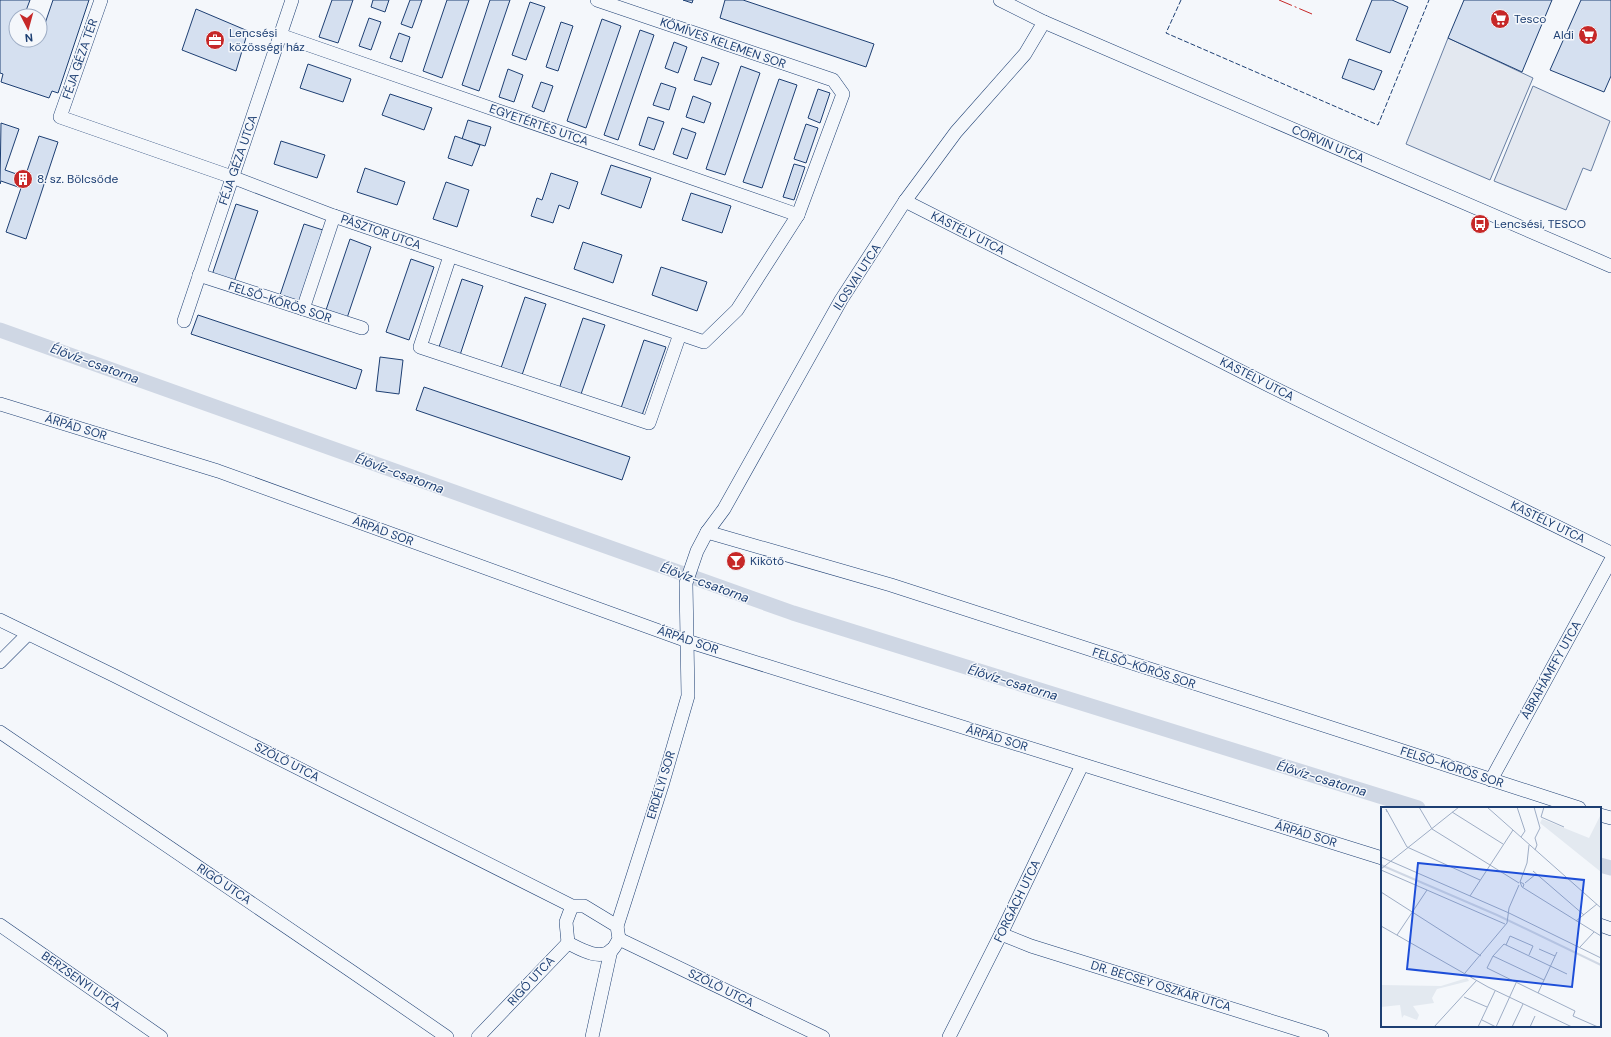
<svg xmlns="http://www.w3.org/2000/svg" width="1611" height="1037" font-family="'DM Sans',sans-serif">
<rect width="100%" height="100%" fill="#f4f7fb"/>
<!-- parking -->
<g fill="#e3e8f0" stroke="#687fa3">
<polygon points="1448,38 1533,78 1490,180 1406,144"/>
<polygon points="1533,86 1610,121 1591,171 1583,168 1566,210 1494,181"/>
</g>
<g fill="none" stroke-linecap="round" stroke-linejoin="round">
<!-- canal -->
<g stroke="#cfd7e4" stroke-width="15">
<polyline points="0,330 793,613 1418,808"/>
<polyline points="1600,865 1611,868"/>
</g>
</g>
<!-- building -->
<g fill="#d5e0f0" stroke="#1d3f73">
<polygon points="0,0 30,0 24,16 16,16 16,40 25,40 38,44 53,0 89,0 58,93 52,91 49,98 1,82 3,74 0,73"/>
<polygon points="332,0 353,0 338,43 319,37"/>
<polygon points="373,0 389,0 385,12 371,7"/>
<polygon points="410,0 422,0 412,28 401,24"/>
<polygon points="447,0 469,0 442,78 423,71"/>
<polygon points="490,0 510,0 479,91 462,85"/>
<polygon points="683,0 693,0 692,3"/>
<polygon points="725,0 743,0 874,44 866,67 720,18"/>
<polygon points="1372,0 1392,0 1408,7 1390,53 1356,40"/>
<polygon points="1464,0 1552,0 1522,72 1448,38"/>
<polygon points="1581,0 1611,0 1611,76 1604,92 1550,70"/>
<polygon points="530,2 545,7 526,60 512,55"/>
<polygon points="196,9 248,31 236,71 182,50"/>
<polygon points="369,18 381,22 371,50 359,46"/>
<polygon points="602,19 621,26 586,128 567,121"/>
<polygon points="561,22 573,26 558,71 546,67"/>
<polygon points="640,30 654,35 618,140 604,135"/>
<polygon points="399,33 410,37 402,62 390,58"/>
<polygon points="674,42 687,47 678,73 665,68"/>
<polygon points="702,57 719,63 711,85 694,80"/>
<polygon points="1349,59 1382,71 1374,90 1342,78"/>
<polygon points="308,64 351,79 343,102 300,88"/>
<polygon points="741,66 760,73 725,175 706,169"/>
<polygon points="508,69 523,75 514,102 499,97"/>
<polygon points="779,79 797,85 762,188 743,182"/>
<polygon points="541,82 553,86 544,112 532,107"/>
<polygon points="661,83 676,88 669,110 653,105"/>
<polygon points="818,89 830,93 820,123 808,118"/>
<polygon points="390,94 432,108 424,130 382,115"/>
<polygon points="693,96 711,103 704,123 686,117"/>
<polygon points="648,117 664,122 654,150 639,145"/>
<polygon points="468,120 491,127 485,146 462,139"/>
<polygon points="1,123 19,129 5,170 25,177 39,136 58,142 26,239 6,232 21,188 1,181 0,184"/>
<polygon points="806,124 818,128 806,163 794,159"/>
<polygon points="682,128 696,133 687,159 673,154"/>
<polygon points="455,136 480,145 472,166 448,158"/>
<polygon points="281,141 325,155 317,178 274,164"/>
<polygon points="794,164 805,167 794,200 783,197"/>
<polygon points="611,165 651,178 641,208 601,194"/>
<polygon points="365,168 405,182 397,205 357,192"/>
<polygon points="551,173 578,182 569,209 559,205 553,223 531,216 537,198 542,200"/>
<polygon points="446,182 469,190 457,227 433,219"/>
<polygon points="691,193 731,206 722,233 682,220"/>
<polygon points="236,204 258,211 234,282 212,275"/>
<polygon points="304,224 326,231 301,302 280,295"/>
<polygon points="350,239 371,247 347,318 326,310"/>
<polygon points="583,242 622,255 613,283 574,269"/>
<polygon points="411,259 434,267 409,340 386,332"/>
<polygon points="661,267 707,282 697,311 652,295"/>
<polygon points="462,279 483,286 459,358 438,350"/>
<polygon points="525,297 546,304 522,375 501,368"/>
<polygon points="198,315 362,370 356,389 191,334"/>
<polygon points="583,318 605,325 580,397 559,389"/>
<polygon points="644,340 666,347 641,418 620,411"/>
<polygon points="380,357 403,360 399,394 376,391"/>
<polygon points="424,387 630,457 622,480 416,410"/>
</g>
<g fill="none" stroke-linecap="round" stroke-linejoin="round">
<!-- street casing -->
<g stroke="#1d3f73" stroke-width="14">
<g id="street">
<polyline points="101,0 60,117 232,177 334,216 704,342 737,310 798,215 843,94 833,80 597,0"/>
<polyline points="1000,0 1044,22 1611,266"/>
<polyline points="280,35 798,215"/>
<polyline points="905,201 1264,383 1611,553"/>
<polyline points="450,256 420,347 649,423 680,334"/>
<polyline points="199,275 362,328"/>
<polyline points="303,309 334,216"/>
<polyline points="184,321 292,0"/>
<polyline points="0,404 218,471 687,641 1382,858"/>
<polyline points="707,532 891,585 1579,808"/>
<path d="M 0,620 L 115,676 L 572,906 L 584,906 L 617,926 L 619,939 C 617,942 615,947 612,950 C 599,961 580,949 568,943 L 566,922 L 572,906"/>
<polyline points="0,662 28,634"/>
<polyline points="0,732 354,973 447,1037"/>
<polyline points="1491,780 1611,560"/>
<polyline points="1600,815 1611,818"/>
<polyline points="0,925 161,1037"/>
<polyline points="1600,925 1611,929"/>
<polyline points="617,926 663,782 688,696 686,583 697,551 707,532 724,509 841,300 905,201 956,132 1025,54 1044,22"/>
<polyline points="1001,934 1031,946 1322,1037"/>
<polyline points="619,939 823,1037"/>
<polyline points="478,1037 568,943"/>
<polyline points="592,1037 611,950"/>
<polyline points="949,1037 1001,934 1082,765"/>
</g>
</g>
<!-- street -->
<use href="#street" stroke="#f4f7fb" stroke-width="13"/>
<!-- fence -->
<polyline stroke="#1d3f73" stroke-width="1" stroke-dasharray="5 2" stroke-linecap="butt" points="1181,0 1166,33 1378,125 1429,0"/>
<!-- power -->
<polyline stroke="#c62828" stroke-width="1" stroke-dasharray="14 3 2 3" stroke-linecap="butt" points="1279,0 1312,14"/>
</g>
<!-- icons -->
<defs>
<g id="supermarket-disc" transform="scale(1)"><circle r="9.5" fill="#c62828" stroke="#f4f7fb"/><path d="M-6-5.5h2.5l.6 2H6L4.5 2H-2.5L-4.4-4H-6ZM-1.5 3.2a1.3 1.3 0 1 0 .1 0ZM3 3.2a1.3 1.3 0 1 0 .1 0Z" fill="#fff"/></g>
<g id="office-disc" transform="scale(1)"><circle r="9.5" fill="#c62828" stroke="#f4f7fb"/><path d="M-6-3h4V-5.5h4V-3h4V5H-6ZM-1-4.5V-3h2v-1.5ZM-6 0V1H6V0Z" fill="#fff"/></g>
<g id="building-disc" transform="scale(1)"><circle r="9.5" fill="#c62828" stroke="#f4f7fb"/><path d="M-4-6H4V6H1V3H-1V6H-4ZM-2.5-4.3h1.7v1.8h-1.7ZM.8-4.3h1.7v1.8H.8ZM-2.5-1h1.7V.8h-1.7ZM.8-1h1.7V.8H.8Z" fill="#fff"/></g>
<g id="bus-disc" transform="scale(1)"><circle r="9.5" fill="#c62828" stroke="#f4f7fb"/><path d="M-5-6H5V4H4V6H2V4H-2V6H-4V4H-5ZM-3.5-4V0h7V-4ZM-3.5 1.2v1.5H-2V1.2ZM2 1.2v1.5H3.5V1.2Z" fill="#fff"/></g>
<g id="bar-disc" transform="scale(1)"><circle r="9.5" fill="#c62828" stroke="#f4f7fb"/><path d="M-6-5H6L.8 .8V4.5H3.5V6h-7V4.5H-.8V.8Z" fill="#fff"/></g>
</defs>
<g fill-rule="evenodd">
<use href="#supermarket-disc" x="1500" y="19"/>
<use href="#supermarket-disc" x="1588" y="35"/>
<use href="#office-disc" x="215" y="40"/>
<use href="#building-disc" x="23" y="179"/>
<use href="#bus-disc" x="1480" y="224"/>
<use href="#bar-disc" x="736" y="561"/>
</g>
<g text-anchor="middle" stroke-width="3" stroke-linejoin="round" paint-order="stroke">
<!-- poi labels -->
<g font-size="12" fill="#1d3f73" stroke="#f4f7fb" text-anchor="start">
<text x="1514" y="23">Tesco</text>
<text x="229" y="37">Lencsési<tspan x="229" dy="14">közösségi ház</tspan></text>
<text x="1574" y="39" text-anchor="end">Aldi</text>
<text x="37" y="183">8. sz. Bölcsőde</text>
<text x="1494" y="228">Lencsési, TESCO</text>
<text x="750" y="565">Kikötő</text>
</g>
<!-- street labels -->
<g font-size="12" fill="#1d3f73" stroke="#f4f7fb">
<text transform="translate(723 43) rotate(19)" y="4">KŐMÍVES KELEMEN SOR</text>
<text transform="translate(80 59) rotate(-71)" y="4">FÉJA GÉZA TÉR</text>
<text transform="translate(539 125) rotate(19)" y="4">EGYETÉRTÉS UTCA</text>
<text transform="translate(1328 144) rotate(23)" y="4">CORVIN UTCA</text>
<text transform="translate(238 160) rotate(-71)" y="4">FÉJA GÉZA UTCA</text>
<text transform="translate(381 232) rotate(19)" y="4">PÁSZTOR UTCA</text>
<text transform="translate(968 233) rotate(27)" y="4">KASTÉLY UTCA</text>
<text transform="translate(857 277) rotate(-57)" y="4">ILOSVAI UTCA</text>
<text transform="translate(280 302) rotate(18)" y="4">FELSŐ-KÖRÖS SOR</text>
<text transform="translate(1257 379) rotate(27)" y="4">KASTÉLY UTCA</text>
<text transform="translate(76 427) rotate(17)" y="4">ÁRPÁD SOR</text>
<text transform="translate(1548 522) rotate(26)" y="4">KASTÉLY UTCA</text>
<text transform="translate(383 531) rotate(20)" y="4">ÁRPÁD SOR</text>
<text transform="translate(688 640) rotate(19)" y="4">ÁRPÁD SOR</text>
<text transform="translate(1144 668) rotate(18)" y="4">FELSŐ-KÖRÖS SOR</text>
<text transform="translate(1551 670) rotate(-61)" y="4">ÁBRAHÁMFFY UTCA</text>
<text transform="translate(997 738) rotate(17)" y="4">ÁRPÁD SOR</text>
<text transform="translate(287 762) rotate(27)" y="4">SZŐLŐ UTCA</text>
<text transform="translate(1452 767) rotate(18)" y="4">FELSŐ-KÖRÖS SOR</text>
<text transform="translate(661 785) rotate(-73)" y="4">ERDÉLYI SOR</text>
<text transform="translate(1306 834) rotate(17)" y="4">ÁRPÁD SOR</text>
<text transform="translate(224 884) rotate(34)" y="4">RIGÓ UTCA</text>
<text transform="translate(1017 901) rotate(-64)" y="4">FORGÁCH UTCA</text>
<text transform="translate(81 981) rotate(35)" y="4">BERZSENYI UTCA</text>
<text transform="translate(531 981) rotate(-47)" y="4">RIGÓ UTCA</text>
<text transform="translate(1161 986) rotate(17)" y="4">DR. BECSEY OSZKÁR UTCA</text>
<text transform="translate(721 988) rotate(26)" y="4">SZŐLŐ UTCA</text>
</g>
<!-- water labels -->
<g font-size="13" font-style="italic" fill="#1d3f73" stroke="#f4f7fb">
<text transform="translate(95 363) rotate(20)" y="5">Élővíz-csatorna</text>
<text transform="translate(400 473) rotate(20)" y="5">Élővíz-csatorna</text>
<text transform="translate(705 582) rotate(20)" y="5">Élővíz-csatorna</text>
<text transform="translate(1013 682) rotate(17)" y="5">Élővíz-csatorna</text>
<text transform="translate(1322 778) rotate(17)" y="5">Élővíz-csatorna</text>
</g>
</g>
<!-- overview -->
<g transform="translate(1381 807)">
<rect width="220" height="220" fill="#f4f7fb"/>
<path d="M 220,7 L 220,65 L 159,16 L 161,12 L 208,31 ZM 86,171 L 88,174 L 56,182 L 51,191 L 53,196 L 32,199 L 38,208 L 36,213 L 23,208 L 21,211 L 19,198 L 0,200 L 0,178 L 60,179 Z" fill="#e3e9f0"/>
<path fill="none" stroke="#cfd7e4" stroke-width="2" d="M 0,58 L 116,108 L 220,158"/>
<path fill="none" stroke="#9eadc5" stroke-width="1" d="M 38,0 L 51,22 L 138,76M 106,0 L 220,101M 136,0 L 144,24 L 140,30M 153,0 L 159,21 L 154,31 L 156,38 L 154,43M 163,0 L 160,10 L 183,20M 6,5 L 5,2 L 26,40 L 99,73M 71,5 L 122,37M 0,50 L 128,106 L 220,151M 0,62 L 78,0M 0,63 L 124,117M 152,64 L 203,108M 139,75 L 146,56 L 148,38M 144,76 L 155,67M 142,80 L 143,77 L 139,75 L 141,80 L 220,129M 0,85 L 100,149M 89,89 L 132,23M 195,114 L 216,97M 0,119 L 107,180 L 191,220M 16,128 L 46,83M 125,138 L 129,129 L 152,139 L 148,148M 199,140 L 213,125M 158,142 L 174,149M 112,149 L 163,173M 84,166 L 126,116 L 128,101 L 138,78M 186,167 L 123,137 L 112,149 L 106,161 L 194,204 L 192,209 L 217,220M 157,186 L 176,145M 83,190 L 106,200M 101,213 L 115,220M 53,220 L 96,173M 97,220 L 114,184M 115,220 L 135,176M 131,220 L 142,197M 149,220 L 154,209"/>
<path fill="#1d4ed8" fill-opacity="0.15" stroke="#1d4ed8" stroke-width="2" d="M 37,56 L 203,73 L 191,180 L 26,162 Z"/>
<rect width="220" height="220" fill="none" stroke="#1d3f73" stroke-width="2"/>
</g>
<!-- north arrow -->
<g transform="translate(28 28) rotate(174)"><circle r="19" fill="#f4f7fb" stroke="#9eadc5"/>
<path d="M0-3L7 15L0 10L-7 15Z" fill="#c62828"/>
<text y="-6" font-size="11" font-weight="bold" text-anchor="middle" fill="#1d3f73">N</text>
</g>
</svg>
